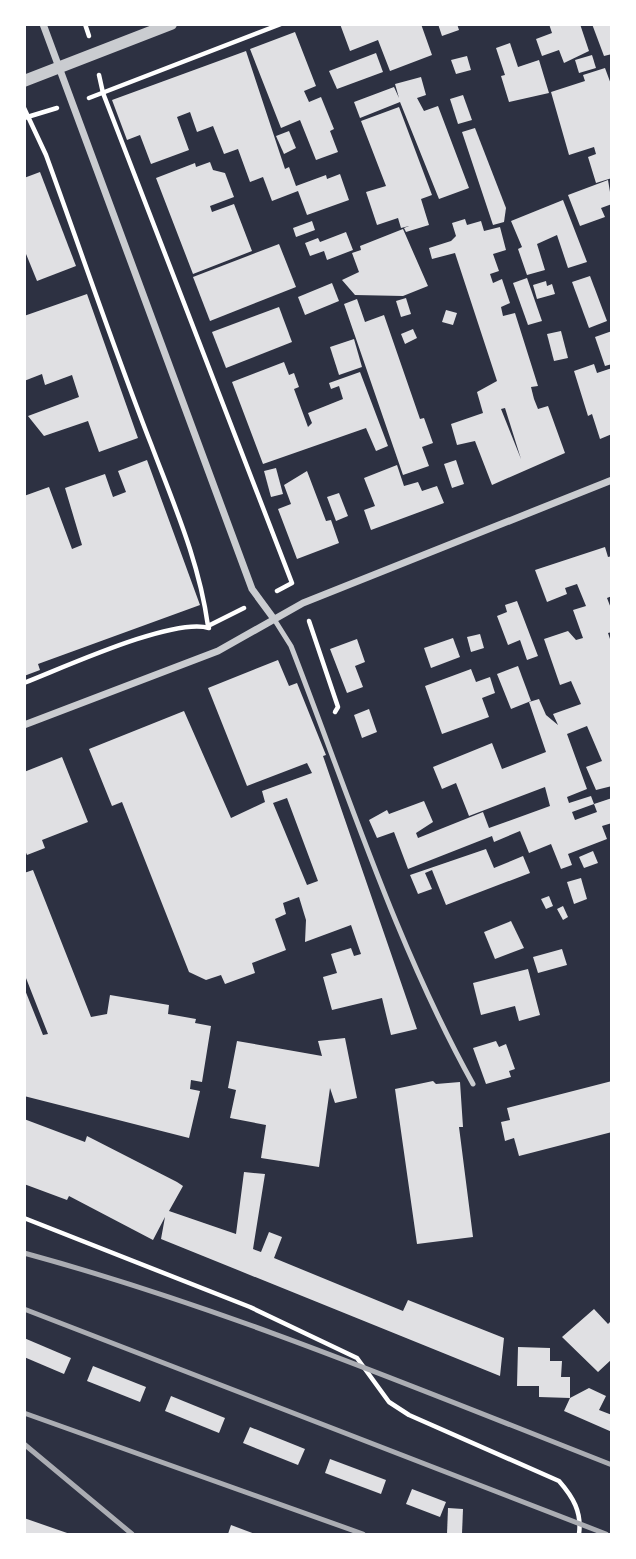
<svg xmlns="http://www.w3.org/2000/svg" width="636" height="1559" font-family="'PT Sans Narrow',sans-serif">
<rect width="100%" height="100%" fill="#2d3142"/>
<!-- building -->
<g fill="#e0e0e3" fill-rule="evenodd">
<polygon points="340,24 421,24 432,55 390,71 378,40 350,51"/>
<polygon points="438,24 457,24 459,30 442,36"/>
<polygon points="549,24 580,24 589,51 564,63 559,50 542,56 536,39 552,33"/>
<polygon points="592,24 612,24 612,54 604,56"/>
<polygon points="295,32 316,86 304,91 309,102 321,97 334,129 330,131 338,152 316,160 300,120 281,128 250,49"/>
<polygon points="510,43 518,67 539,60 549,93 509,102 501,76 505,75 496,48"/>
<polygon points="246,51 285,169 289,167 296,186 326,175 327,179 340,174 349,200 307,215 298,191 272,201 263,177 250,182 238,149 224,154 213,126 197,132 190,112 177,117 189,150 151,164 140,135 127,140 112,100"/>
<polygon points="376,53 383,72 337,89 329,71"/>
<polygon points="592,55 596,68 579,73 575,60"/>
<polygon points="467,56 471,70 456,74 451,60"/>
<polygon points="605,68 612,87 612,178 596,183 588,157 596,154 594,147 569,155 551,92 585,81 583,75"/>
<polygon points="421,77 426,95 417,98 424,111 438,106 469,188 439,199 400,102 360,118 354,102 394,87 399,98 395,84"/>
<polygon points="463,95 472,120 458,124 450,99"/>
<polygon points="399,107 432,195 421,199 429,225 406,232 404,228 409,226 401,228 398,218 377,225 366,192 386,186 361,121"/>
<polygon points="475,128 506,208 504,222 493,225 462,132"/>
<polygon points="289,131 296,148 284,154 276,136"/>
<polygon points="210,162 213,170 225,173 234,197 210,206 212,212 234,204 252,251 193,274 156,178 195,163 196,167"/>
<polygon points="40,172 76,266 37,281 24,249 24,178"/>
<polygon points="608,180 612,204 601,208 605,217 580,226 568,195"/>
<polygon points="563,200 587,262 568,268 557,235 537,244 545,270 527,275 518,249 522,247 511,221"/>
<path d="M 465,219 L 467,225 L 481,221 L 484,231 L 500,227 L 506,250 L 493,254 L 499,271 L 490,274 L 493,283 L 502,279 L 510,303 L 501,307 L 503,316 L 515,313 L 538,386 L 531,387 L 534,399 L 538,409 L 548,406 L 565,453 L 492,485 L 475,441 L 457,445 L 451,424 L 483,413 L 477,392 L 497,381 L 455,253 L 432,259 L 429,248 L 451,241 L 456,236 L 452,223 ZM 505,408 L 521,459 L 501,409 Z"/>
<polygon points="312,221 315,230 296,237 293,228"/>
<polygon points="403,229 428,286 403,296 355,295 342,280 359,272 352,253 361,250 360,246"/>
<polygon points="346,232 353,250 327,260 324,251 310,256 305,243 318,238 320,242"/>
<polygon points="279,244 296,287 210,321 193,277"/>
<polygon points="590,276 607,321 589,328 572,282"/>
<polygon points="527,278 542,321 528,325 513,283"/>
<polygon points="546,281 547,286 552,284 555,294 537,299 533,285"/>
<polygon points="332,283 339,301 305,315 298,297"/>
<polygon points="87,294 138,438 99,452 88,421 44,436 28,416 79,397 72,375 45,385 42,374 24,381 24,316"/>
<polygon points="406,298 411,314 401,317 396,301"/>
<polygon points="357,299 365,322 384,315 420,419 424,418 433,443 422,447 429,466 403,475 344,304"/>
<polygon points="279,307 292,342 226,368 212,332"/>
<polygon points="446,310 457,313 453,325 442,322"/>
<polygon points="413,329 417,338 405,344 401,334"/>
<polygon points="561,331 568,358 554,361 547,334"/>
<polygon points="612,331 612,364 605,366 595,337"/>
<polygon points="354,339 362,367 339,375 330,347"/>
<polygon points="284,362 289,375 294,373 299,387 294,389 308,427 312,423 308,413 343,399 339,386 331,389 329,383 360,372 388,446 376,451 366,428 263,464 232,382"/>
<polygon points="594,364 597,373 612,368 612,434 600,439 592,414 588,416 574,371"/>
<polygon points="147,460 200,605 38,664 40,670 24,676 24,496 49,487 72,549 82,545 65,488 105,474 113,497 126,492 118,471"/>
<polygon points="456,460 464,484 452,488 444,464"/>
<polygon points="397,465 404,486 418,482 422,491 437,486 444,503 371,530 364,510 375,506 364,478"/>
<polygon points="276,468 283,494 271,497 264,471"/>
<polygon points="307,471 326,521 331,520 339,543 297,559 278,509 291,504 284,485"/>
<polygon points="339,493 348,516 336,521 327,497"/>
<path d="M 605,547 L 608,557 L 612,556 L 612,596 L 607,598 L 612,611 L 612,632 L 608,633 L 612,645 L 612,786 L 596,790 L 586,767 L 602,761 L 587,726 L 567,734 L 587,789 L 567,797 L 569,803 L 591,796 L 594,804 L 612,798 L 612,823 L 602,826 L 607,839 L 568,854 L 572,865 L 561,869 L 551,844 L 529,853 L 520,831 L 494,842 L 492,836 L 408,869 L 394,832 L 377,838 L 369,820 L 387,810 L 389,814 L 424,801 L 433,822 L 416,833 L 418,838 L 483,812 L 489,828 L 550,806 L 545,787 L 469,816 L 456,783 L 442,789 L 433,767 L 492,743 L 502,769 L 546,752 L 529,702 L 539,699 L 546,715 L 558,725 L 553,714 L 581,704 L 571,681 L 560,685 L 544,639 L 568,631 L 576,640 L 583,638 L 573,610 L 586,606 L 577,584 L 565,588 L 567,594 L 547,602 L 535,570 ZM 594,804 L 597,812 L 575,820 L 572,812 Z"/>
<polygon points="517,601 538,656 527,660 520,640 508,645 497,616 507,612 505,605"/>
<polygon points="480,634 484,648 471,652 467,637"/>
<polygon points="453,638 460,657 431,668 424,648"/>
<polygon points="357,639 365,662 355,666 363,687 347,693 330,649"/>
<path d="M 278,660 L 289,686 L 297,683 L 326,755 L 323,756 L 417,1029 L 391,1035 L 382,998 L 332,1010 L 323,977 L 337,973 L 331,954 L 351,948 L 354,956 L 361,954 L 351,925 L 305,942 L 306,920 L 299,897 L 283,903 L 286,914 L 275,919 L 286,950 L 252,963 L 255,973 L 225,984 L 221,975 L 206,980 L 189,972 L 122,802 L 112,806 L 89,749 L 184,711 L 231,818 L 265,802 L 262,791 L 312,773 L 307,763 L 247,786 L 208,688 ZM 287,798 L 318,881 L 307,885 L 273,803 Z"/>
<polygon points="518,666 531,701 511,709 497,674"/>
<polygon points="471,669 476,682 490,677 495,693 482,698 489,717 442,734 425,686"/>
<polygon points="369,709 377,732 362,738 354,715"/>
<polygon points="62,757 88,822 42,840 45,848 27,855 24,848 24,772"/>
<polygon points="486,849 494,868 523,856 530,873 446,905 432,870 425,873 432,889 418,894 410,875"/>
<polygon points="593,851 598,863 584,868 579,857"/>
<polygon points="33,870 91,1017 107,1014 110,995 169,1005 168,1014 196,1019 195,1023 211,1026 202,1082 191,1080 190,1089 200,1091 189,1138 24,1096 25,990 43,1035 48,1034 24,973 24,873"/>
<polygon points="581,878 587,899 574,904 567,882"/>
<polygon points="549,896 553,906 546,909 541,899"/>
<polygon points="563,906 568,917 563,920 557,909"/>
<polygon points="511,921 524,948 495,959 484,932"/>
<polygon points="562,949 567,965 538,973 533,957"/>
<polygon points="528,969 540,1015 519,1021 515,1006 481,1015 473,983"/>
<polygon points="345,1038 357,1098 335,1103 330,1088 319,1167 261,1158 266,1125 230,1118 236,1090 228,1088 237,1041 322,1056 318,1041"/>
<polygon points="496,1041 499,1047 506,1044 515,1069 509,1071 511,1077 486,1084 473,1048"/>
<polygon points="433,1081 436,1084 460,1082 463,1127 459,1127 473,1237 417,1244 395,1089"/>
<polygon points="612,1081 612,1132 519,1156 514,1138 505,1141 501,1122 510,1120 507,1108"/>
<polygon points="24,1119 85,1142 87,1136 177,1182 183,1186 169,1211 236,1234 244,1172 265,1174 253,1249 261,1252 269,1232 282,1237 274,1258 403,1311 408,1300 504,1338 500,1376 161,1239 165,1217 153,1240 69,1196 67,1200 24,1184"/>
<polygon points="594,1309 608,1324 612,1320 612,1359 598,1372 562,1337"/>
<polygon points="24,1338 71,1358 64,1374 24,1357"/>
<polygon points="518,1347 550,1348 550,1361 562,1361 561,1377 570,1377 570,1398 589,1388 606,1396 599,1410 612,1415 612,1432 564,1411 570,1398 539,1397 539,1386 517,1386"/>
<polygon points="93,1366 146,1387 140,1402 87,1381"/>
<polygon points="171,1396 225,1418 219,1433 165,1411"/>
<polygon points="250,1427 305,1449 298,1465 243,1443"/>
<polygon points="330,1459 386,1480 381,1494 325,1473"/>
<polygon points="412,1489 446,1502 440,1517 406,1504"/>
<polygon points="448,1508 463,1509 462,1534 447,1534"/>
<polygon points="24,1518 70,1534 24,1534"/>
<polygon points="231,1525 255,1534 228,1534"/>
</g>
<g fill="none" stroke-linecap="round" stroke-linejoin="round">
<!-- path -->
<g stroke="#fff" stroke-width="4.5">
<polyline points="85,24 89,36"/>
<polyline points="99,75 103,93 292,583 277,591"/>
<polyline points="89,98 281,24"/>
<path d="M 24,108 L 46,155 C 81,251 114,349 151,444 C 174,505 199,561 208,626 L 244,608"/>
<polyline points="24,118 57,108"/>
<polyline points="309,621 338,707 335,712"/>
<path d="M 24,683 C 63,668 173,617 209,628"/>
<path d="M 24,1218 L 250,1307 L 357,1358 L 389,1402 L 409,1415 L 559,1481 C 573,1497 582,1512 579,1534"/>
</g>
<!-- service -->
<path stroke="#caccd0" stroke-width="5" d="M 274,619 L 291,646 C 348,793 397,947 473,1084"/>
<!-- minor -->
<g stroke="#caccd0" stroke-width="7">
<polyline points="43,24 252,589 274,619"/>
<polyline points="24,725 218,651 303,603 612,480"/>
</g>
<!-- tertiary -->
<polyline stroke="#caccd0" stroke-width="12" points="24,81 171,24"/>
<!-- rail -->
<g stroke="#abadb3" stroke-width="5">
<path d="M 24,1253 C 226,1308 418,1389 612,1465"/>
<polyline points="24,1309 606,1534"/>
<polyline points="24,1413 363,1534"/>
<polyline points="24,1444 132,1534"/>
</g>
</g>
<!-- border -->
<rect width="636" height="1559" fill="none" stroke="#ffffff" stroke-width="52"/>
</svg>
